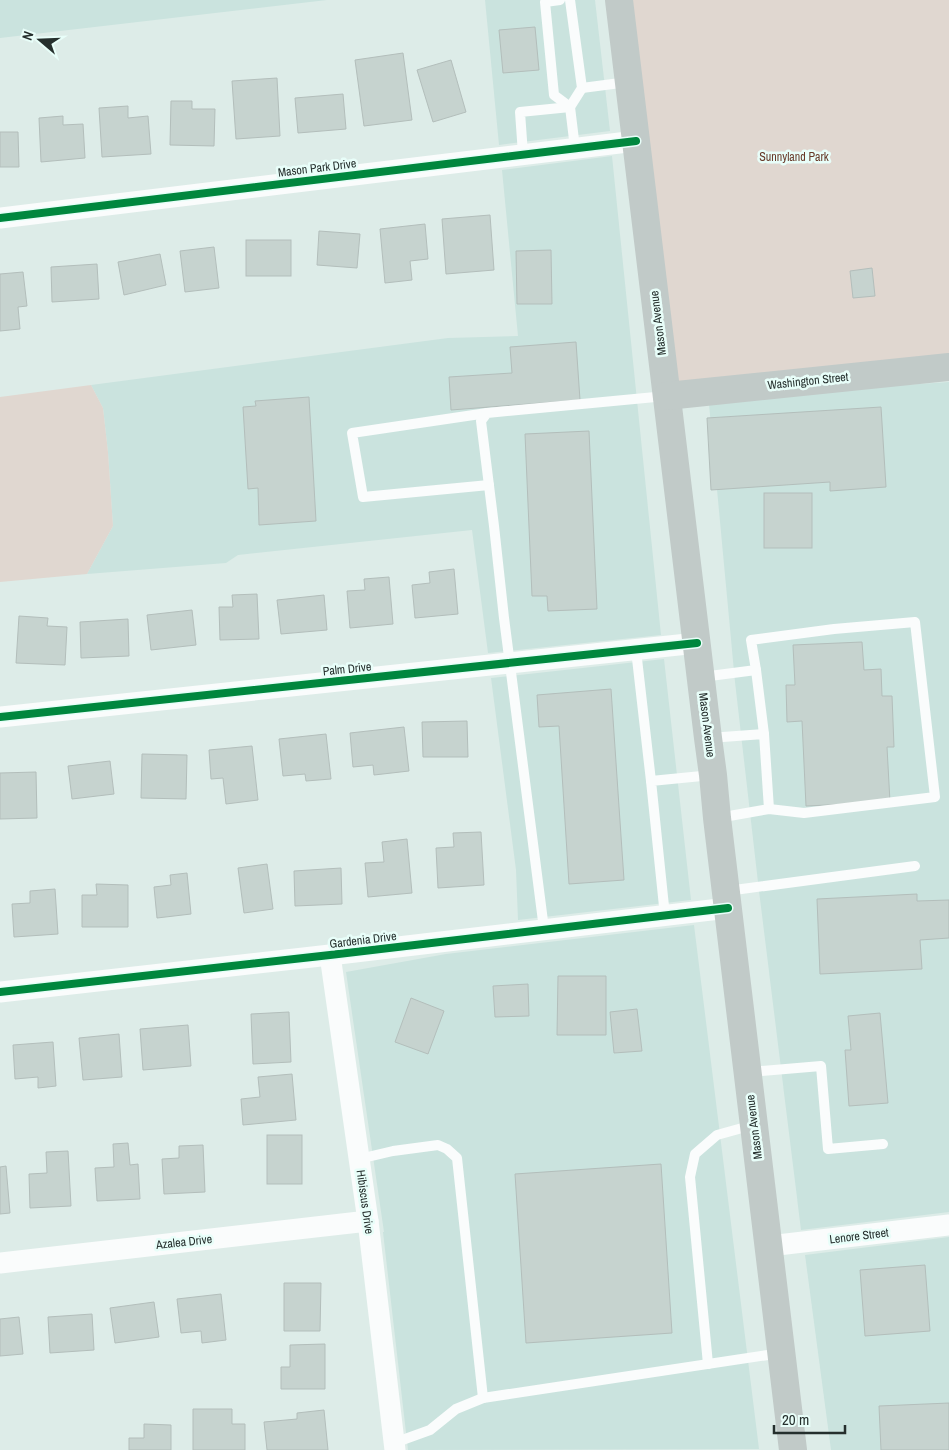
<svg xmlns="http://www.w3.org/2000/svg" width="949" height="1450" font-family="'Archivo Narrow',sans-serif">
<rect width="100%" height="100%" fill="#ddece8"/>
<!-- built -->
<g fill="#cae3de">
<polygon points="0,0 327,0 0,38"/>
<polygon points="485,0 595,0 610,131 499,145"/>
<polygon points="612,156 661,635 488,653 472,530 238,555 226,563 87,574 113,526 108,452 103,408 91,385 448,338 518,336 502,170"/>
<polygon points="949,382 949,1212 801,1230 759,891 735,682 709,404 874,387"/>
<polygon points="664,659 691,900 518,920 516,870 491,678"/>
<polygon points="694,925 759,1449 408,1450 383,1232 384,1232 346,972 446,954"/>
<polygon points="949,1237 949,1450 831,1450 805,1255"/>
</g>
<!-- green -->
<g fill="#e0d7d0">
<polygon points="619,0 949,0 949,367 667,396"/>
<polygon points="91,385 103,408 108,452 113,526 87,574 0,582 0,397"/>
</g>
<!-- building -->
<g fill="#c6d3cf" stroke="#b3bebb">
<polygon points="535,27 539,70 503,73 499,30"/>
<polygon points="403,53 412,120 364,126 355,60"/>
<polygon points="451,60 466,112 433,122 417,70"/>
<polygon points="277,78 280,136 236,139 232,81"/>
<polygon points="343,94 346,129 298,133 295,98"/>
<polygon points="171,101 192,101 192,109 215,109 214,146 170,145"/>
<polygon points="128,106 128,118 148,116 151,154 102,157 99,108"/>
<polygon points="63,116 63,125 83,124 85,158 41,162 39,118"/>
<polygon points="0,132 18,132 19,167 0,167"/>
<polygon points="490,215 494,270 446,274 442,219"/>
<polygon points="425,224 428,259 410,261 412,280 385,283 380,229"/>
<polygon points="319,231 360,234 357,268 317,265"/>
<rect x="246" y="240" width="45" height="36"/>
<polygon points="214,247 219,288 185,292 180,251"/>
<polygon points="551,250 552,304 517,304 516,251"/>
<polygon points="160,254 166,285 124,295 118,262"/>
<polygon points="97,264 99,299 52,302 51,267"/>
<polygon points="872,268 875,296 853,298 850,271"/>
<polygon points="23,272 27,306 18,307 20,329 0,331 0,274"/>
<polygon points="576,342 580,400 451,410 449,377 512,373 510,347"/>
<polygon points="309,397 316,521 259,525 258,488 248,489 243,407 256,406 255,401"/>
<polygon points="881,407 886,487 830,491 830,482 711,490 707,418"/>
<polygon points="589,431 597,609 548,611 547,596 532,596 525,434"/>
<rect x="764" y="493" width="48" height="55"/>
<polygon points="454,569 458,614 415,618 412,585 430,583 429,572"/>
<polygon points="389,577 393,624 350,628 347,591 365,590 364,579"/>
<polygon points="257,594 259,639 220,640 219,607 233,607 232,595"/>
<polygon points="324,595 327,630 281,634 277,600"/>
<polygon points="192,610 196,645 151,650 147,615"/>
<polygon points="19,616 48,618 47,626 67,627 65,665 16,663"/>
<polygon points="128,619 129,656 81,658 80,622"/>
<polygon points="862,642 864,670 881,669 882,696 892,696 894,747 887,747 890,802 806,806 802,721 787,722 786,685 795,685 793,645"/>
<polygon points="611,689 624,880 569,884 559,726 539,727 537,695"/>
<polygon points="467,721 468,757 423,757 422,722"/>
<polygon points="404,727 409,771 374,775 373,765 353,767 350,733"/>
<polygon points="326,734 331,779 306,781 305,774 283,776 279,739"/>
<polygon points="252,746 258,800 226,804 223,778 211,779 209,750"/>
<polygon points="142,754 187,755 186,799 141,798"/>
<polygon points="110,761 114,794 72,799 68,766"/>
<polygon points="36,772 37,818 0,819 0,773"/>
<polygon points="481,832 484,885 438,888 436,848 454,847 453,833"/>
<polygon points="407,839 412,893 368,897 365,863 384,862 382,842"/>
<polygon points="267,864 273,909 244,913 238,868"/>
<polygon points="341,868 342,904 295,906 294,871"/>
<polygon points="187,873 191,914 157,918 154,887 171,885 170,875"/>
<polygon points="96,884 128,885 128,927 82,927 82,895 97,895"/>
<polygon points="55,889 58,934 14,937 12,904 30,903 30,891"/>
<polygon points="917,894 917,901 949,900 949,938 920,940 922,969 820,974 817,899"/>
<polygon points="558,976 606,976 606,1035 557,1035"/>
<polygon points="528,984 529,1016 495,1017 493,986"/>
<polygon points="411,998 444,1011 428,1054 395,1042"/>
<polygon points="637,1009 642,1051 614,1053 610,1012"/>
<polygon points="289,1012 291,1062 253,1064 251,1014"/>
<polygon points="880,1013 888,1103 849,1106 845,1050 851,1050 848,1016"/>
<polygon points="188,1025 191,1066 143,1070 140,1029"/>
<polygon points="119,1034 122,1077 83,1080 79,1038"/>
<polygon points="53,1042 56,1086 38,1088 38,1077 15,1079 13,1045"/>
<polygon points="292,1074 296,1120 243,1125 241,1099 260,1097 258,1077"/>
<rect x="267" y="1135" width="35" height="49"/>
<polygon points="128,1143 130,1165 138,1164 140,1199 97,1201 95,1168 114,1167 113,1144"/>
<polygon points="203,1145 205,1192 164,1194 162,1159 179,1158 179,1146"/>
<polygon points="68,1151 71,1206 30,1208 29,1174 47,1173 46,1152"/>
<polygon points="661,1164 672,1333 526,1343 515,1174"/>
<polygon points="6,1166 10,1213 0,1214 0,1167"/>
<polygon points="925,1265 930,1331 865,1336 860,1270"/>
<polygon points="284,1283 321,1283 320,1331 284,1331"/>
<polygon points="221,1294 226,1340 202,1343 201,1331 181,1333 177,1299"/>
<polygon points="154,1302 159,1337 115,1343 110,1308"/>
<polygon points="92,1314 94,1350 50,1353 48,1317"/>
<polygon points="19,1317 23,1354 0,1356 0,1319"/>
<polygon points="325,1344 325,1389 281,1389 281,1367 290,1367 290,1345"/>
<polygon points="949,1403 949,1450 881,1450 879,1406"/>
<polygon points="193,1409 232,1409 232,1424 245,1424 245,1450 193,1450"/>
<polygon points="324,1410 328,1450 267,1450 264,1422 297,1419 297,1413"/>
<polygon points="144,1424 171,1425 171,1450 129,1450 129,1438 144,1438"/>
</g>
<g fill="none" stroke-linecap="round" stroke-linejoin="round">
<!-- lane -->
<g stroke="#fafcfc" stroke-width="10">
<polyline points="560,0 545,2 554,95 570,107"/>
<polyline points="570,0 582,88 570,107 575,148"/>
<polyline points="582,88 628,82"/>
<polyline points="523,154 520,112 570,107"/>
<polyline points="487,413 352,433 363,497 489,485"/>
<polyline points="636,650 651,781"/>
<polyline points="756,670 764,734"/>
<polyline points="702,677 756,670 751,640 834,629 915,622 935,797 804,813 769,809 718,818"/>
<polyline points="709,738 764,734 769,809"/>
<polyline points="727,891 915,866"/>
<polyline points="665,916 651,781 712,775"/>
<polyline points="544,929 504,618 494,526 481,421 487,413 666,396"/>
<polyline points="749,1072 821,1066 828,1149 883,1144"/>
<polyline points="359,1159 393,1151 438,1145 447,1149 457,1158 483,1398"/>
<polyline points="708,1364 690,1177 695,1154 717,1135 753,1125"/>
<polyline points="394,1443 430,1430 456,1409 483,1398 781,1353"/>
</g>
<!-- street -->
<g stroke="#fafcfc" stroke-width="21">
<polyline points="0,218 636,141"/>
<polyline points="0,717 697,643"/>
<polyline points="330,955 368,1221 395,1450"/>
<polyline points="0,992 330,955 728,908"/>
<polyline points="769,1246 949,1225"/>
<polyline points="0,1263 368,1221"/>
</g>
<!-- secondary -->
<g stroke="#c1cac8" stroke-width="28">
<polyline points="619,0 708,738 713,775 717,818 793,1450"/>
<polyline points="667,396 949,367"/>
</g>
<!-- cycleway casing -->
<g stroke="#e8fef9" stroke-width="11">
<g id="cycleway">
<polyline points="0,218 636,141"/>
<polyline points="0,717 697,643"/>
<polyline points="0,992 330,955 728,908"/>
</g>
</g>
<!-- cycleway -->
<use href="#cycleway" stroke="#00873e" stroke-width="8"/>
</g>
<g text-anchor="middle" stroke-width="5" stroke-linejoin="round" paint-order="stroke">
<!-- park labels -->
<g font-size="12" fill="#683928" stroke="#e8fef9">
<text x="794" y="161">Sunnyland Park</text>
</g>
<!-- street labels -->
<g font-size="12" fill="#252f2d" stroke="#e8fef9">
<text transform="translate(317 168) rotate(-7)" y="4">Mason Park Drive</text>
<text transform="translate(658 323) rotate(-97)" y="4">Mason Avenue</text>
<text transform="translate(808 381) rotate(-6)" y="4">Washington Street</text>
<text transform="translate(347 669) rotate(-6)" y="4">Palm Drive</text>
<text transform="translate(707 725) rotate(83)" y="4">Mason Avenue</text>
<text transform="translate(363 940) rotate(-7)" y="4">Gardenia Drive</text>
<text transform="translate(754 1127) rotate(-97)" y="4">Mason Avenue</text>
<text transform="translate(365 1202) rotate(82)" y="4">Hibiscus Drive</text>
<text transform="translate(859 1236) rotate(-7)" y="4">Lenore Street</text>
<text transform="translate(184 1242) rotate(-6)" y="4">Azalea Drive</text>
</g>
</g>
<!-- north arrow -->
<g transform="translate(40 40) rotate(289)" stroke="#e8fef9" stroke-width="4" paint-order="stroke">
<path d="M0-4L9 19L0 12L-9 19Z" fill="#252f2d"/>
<text y="-8" font-size="14" font-weight="bold" text-anchor="middle" fill="#252f2d">N</text>
</g>
<!-- scale -->
<path d="M774 1425v8h71v-8" fill="none" stroke="#252f2d" stroke-width="2.5"/>
<text x="782" y="1425" font-size="15" fill="#252f2d" stroke="#e8fef9" stroke-width="4" paint-order="stroke">20 m</text>
</svg>
